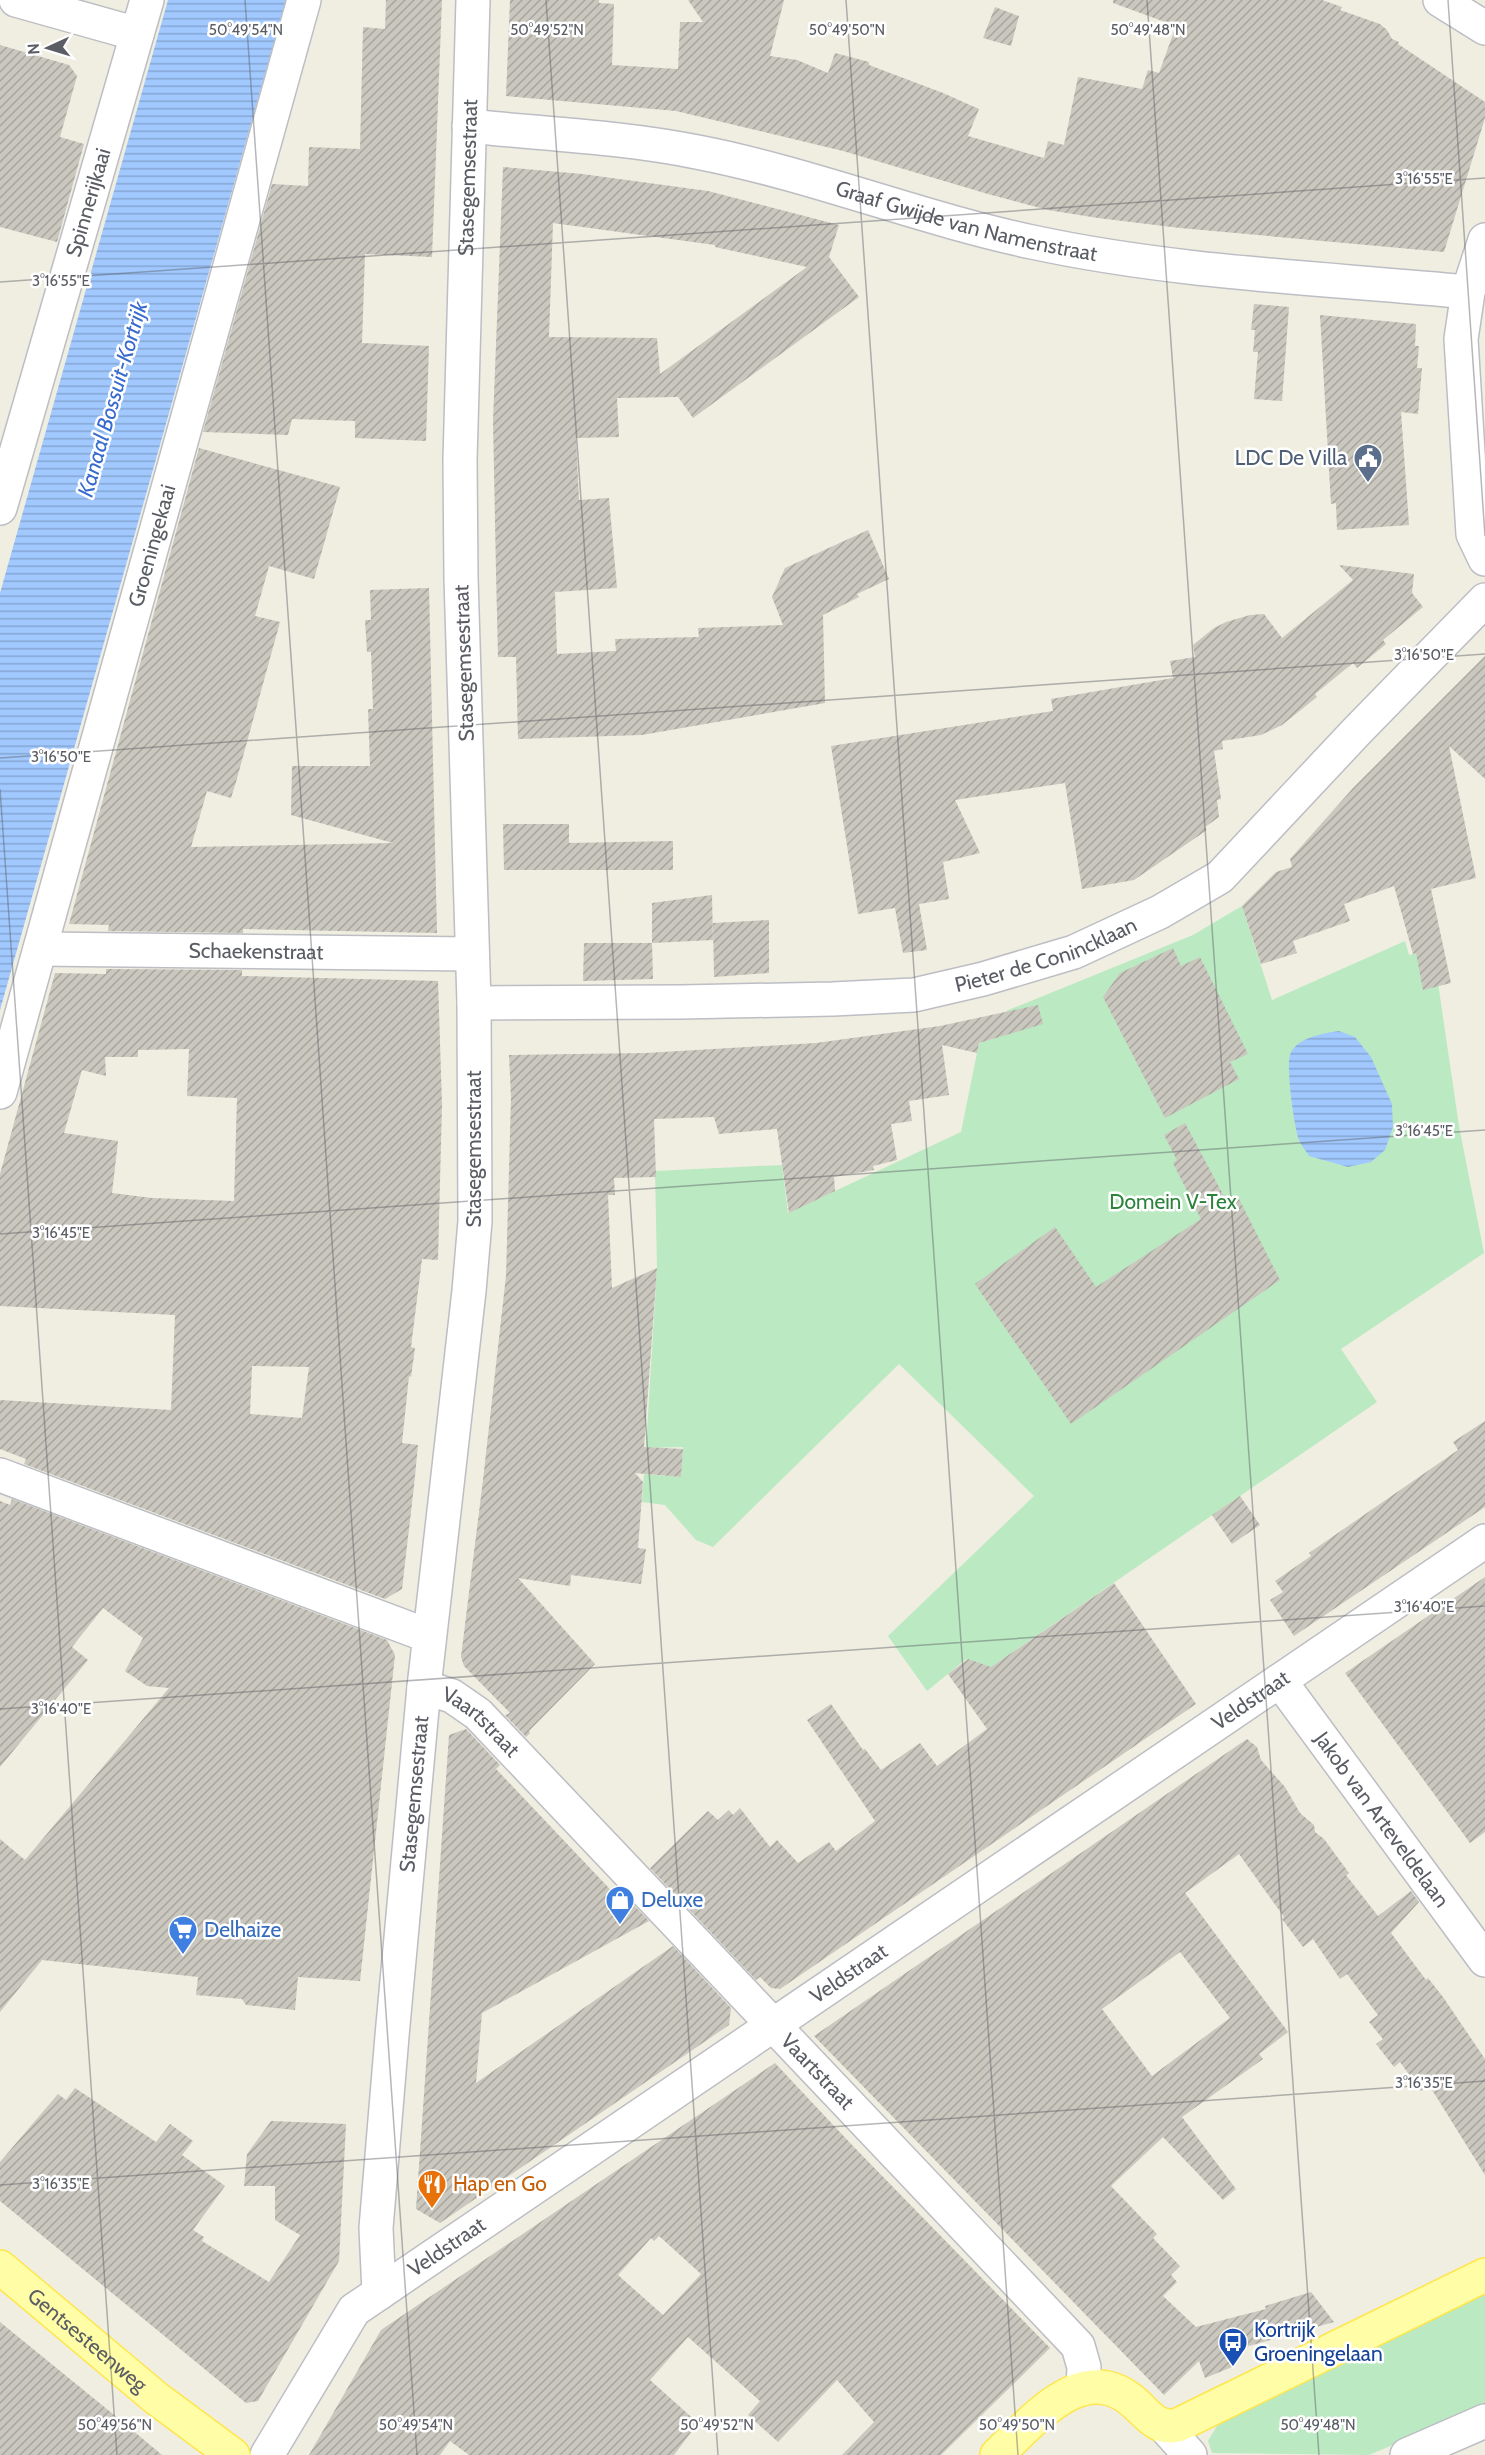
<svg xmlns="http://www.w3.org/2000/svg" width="1485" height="2455" font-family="Cabin,sans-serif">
<defs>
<pattern id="water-rules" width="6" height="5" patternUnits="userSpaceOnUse" patternTransform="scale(1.5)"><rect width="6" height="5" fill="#a1c9ff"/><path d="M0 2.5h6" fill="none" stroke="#86a6d2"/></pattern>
<pattern id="building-hatch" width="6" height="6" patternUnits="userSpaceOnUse" patternTransform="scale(1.5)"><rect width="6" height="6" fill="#cac7be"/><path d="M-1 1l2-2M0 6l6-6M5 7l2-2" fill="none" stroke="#a7a59e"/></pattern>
</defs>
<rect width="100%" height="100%" fill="#efeee1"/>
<!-- green -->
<g fill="#bbe9c2">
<polygon points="1242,906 1272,1000 1405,941 1409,955 1433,949 1459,1126 1484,1253 1341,1349 1377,1402 991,1667 966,1659 927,1691 888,1636 1034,1496 899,1364 713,1547 696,1540 665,1505 642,1502 644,1474 681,1477 683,1447 646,1448 657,1268 655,1171 782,1165 788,1213 961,1132 979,1043 1001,1036 1006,1011 1193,935"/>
<polygon points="1485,2292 1485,2406 1369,2455 1212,2453 1208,2441 1218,2424"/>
</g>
<!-- water -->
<g fill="url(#water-rules)">
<polygon points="168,0 286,0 0,1010 0,593"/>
<path d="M 1339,1031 L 1355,1037 L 1371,1057 L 1392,1104 L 1393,1127 L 1385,1150 L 1371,1162 L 1348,1167 L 1309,1156 C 1306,1151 1301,1145 1299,1140 C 1294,1127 1286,1067 1290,1055 C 1295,1038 1324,1033 1339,1031 Z"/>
</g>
<!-- building -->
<g fill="url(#building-hatch)" fill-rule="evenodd">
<polygon points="386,0 442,0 432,257 365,254 362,343 429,346 426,441 355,438 355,421 292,419 288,435 203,432 272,184 308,186 309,147 360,149 363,27 385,29"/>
<polygon points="510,0 599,0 599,3 614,4 612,65 678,69 680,22 703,22 688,0 784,0 770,56 797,60 828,73 835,53 869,62 869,65 943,93 979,109 968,136 1044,158 1048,141 1064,145 1078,77 1142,89 1148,70 1159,73 1176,26 1113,3 1113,0 1322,0 1342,7 1340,10 1380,24 1387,30 1392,39 1399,42 1398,44 1485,102 1485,118 1444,252 1180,228 1098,218 1048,210 988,194 843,151 676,111 506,96"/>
<polygon points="995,7 1019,16 1011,46 983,38"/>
<polygon points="0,45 69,65 77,76 60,137 84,144 57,242 0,227"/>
<path d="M 503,167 L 582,174 L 708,191 L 839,225 L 829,257 L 859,297 L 693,418 L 678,397 L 617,398 L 619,437 L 576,438 L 579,500 L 609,498 L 617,588 L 555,592 L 557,654 L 616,651 L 615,639 L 699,637 L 698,628 L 783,625 L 772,597 L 785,568 L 868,530 L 889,579 L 857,594 L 859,597 L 823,615 L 825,703 L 642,735 L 518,739 L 516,657 L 498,657 L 496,572 L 493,421 ZM 553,223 L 715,245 L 715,247 L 807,267 L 660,374 L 657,338 L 549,337 Z"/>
<polygon points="1254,304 1289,307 1282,401 1254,399 1258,352 1253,352 1255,330 1251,330"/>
<polygon points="1320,315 1416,324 1415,346 1419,346 1417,368 1422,368 1418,414 1401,412 1409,525 1337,530 1336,503 1331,504"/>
<polygon points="199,448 340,487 314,579 269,566 255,616 280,622 236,782 231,798 207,791 191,847 393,843 291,815 292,766 370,766 368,709 373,709 371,652 367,652 365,620 371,620 370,590 429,588 437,933 243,929 243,933 108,931 109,925 69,924"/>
<polygon points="1339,565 1414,574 1412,593 1423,607 1383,640 1386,644 1357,668 1353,663 1315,694 1317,697 1282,725 1261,735 1222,741 1223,749 1214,751 1221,799 1217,800 1219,817 1205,827 1207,830 1134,880 1082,889 1065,783 955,800 980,853 943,862 949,899 919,904 927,950 903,953 895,908 858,914 831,746 1053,711 1051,699 1173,678 1170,661 1195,657 1193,645 1214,628 1226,622 1250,615 1264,614 1282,638 1353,580"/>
<polygon points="1485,656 1485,779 1449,746 1476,878 1431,889 1451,983 1423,990 1416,953 1413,954 1394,886 1344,904 1350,921 1293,941 1297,953 1261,964 1242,906 1276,872 1292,867 1290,859 1353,788"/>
<polygon points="503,824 569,824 569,843 673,841 673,870 504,870"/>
<polygon points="712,895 713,940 652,943 653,979 583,981 584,943 652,943 652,903"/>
<polygon points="769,920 769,973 714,977 713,923"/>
<polygon points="1173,948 1181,966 1200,957 1248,1054 1230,1062 1239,1079 1165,1118 1103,997 1120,973"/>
<path d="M 106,969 L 242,970 L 242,976 L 438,981 L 442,1104 L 438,1260 L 422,1259 L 411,1347 L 415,1348 L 411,1377 L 409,1376 L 402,1443 L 418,1445 L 414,1486 L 402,1589 L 385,1599 L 24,1464 L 26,1459 L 0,1449 L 0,1400 L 171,1410 L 175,1315 L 0,1306 L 0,1174 L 55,973 L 106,974 ZM 189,1049 L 187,1096 L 237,1098 L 234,1201 L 152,1198 L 112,1193 L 118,1141 L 64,1133 L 82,1070 L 106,1076 L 105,1057 L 138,1057 L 138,1050 ZM 252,1366 L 309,1367 L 302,1418 L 250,1414 Z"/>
<polygon points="1038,1005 1043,1024 979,1043 977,1053 942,1045 949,1095 909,1101 912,1121 891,1124 897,1160 873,1166 874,1170 834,1177 835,1191 789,1213 777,1129 719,1134 714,1117 654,1119 656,1177 614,1178 615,1195 608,1195 612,1288 657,1268 644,1447 683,1449 681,1477 635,1473 643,1482 638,1548 646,1549 641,1584 571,1575 570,1586 518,1578 595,1664 529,1731 530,1733 526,1737 505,1715 510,1713 464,1666 461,1657 483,1480 506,1276 511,1098 509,1055 646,1053 816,1043 940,1026"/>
<polygon points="1185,1123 1227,1202 1237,1195 1280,1280 1071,1424 975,1284 1055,1227 1096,1287 1201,1219 1173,1163 1177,1160 1164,1135"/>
<polygon points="1485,1421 1485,1507 1294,1636 1270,1600 1283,1592 1275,1581 1311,1556 1309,1553 1458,1450 1453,1442"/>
<polygon points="1240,1496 1260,1525 1232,1544 1212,1515"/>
<polygon points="12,1499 387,1640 395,1655 360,1981 298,1977 295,2010 246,2005 242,1999 196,1995 198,1977 42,1960 0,2012 0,1839 25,1860 169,1688 147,1686 125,1671 143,1638 103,1608 72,1647 88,1660 0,1767 0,1501 10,1505"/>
<polygon points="1485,1577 1485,1832 1470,1843 1345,1673"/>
<polygon points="1114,1583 1196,1704 780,1989 771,1988 760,1977 756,1980 650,1868 708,1811 718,1820 729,1810 733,1815 740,1808 770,1847 777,1840 798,1863 829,1842 836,1851 875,1821 807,1720 831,1704 863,1750 865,1749 881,1770 920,1743 937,1766 987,1729 948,1674 968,1659 991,1667"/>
<polygon points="466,1729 500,1765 496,1769 516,1790 624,1904 628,1899 649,1921 482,2013 476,2083 673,1946 731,2008 729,2025 440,2223 416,2209 449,1735"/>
<path d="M 1247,1739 L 1257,1747 L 1261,1760 L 1285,1787 L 1300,1813 L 1314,1825 L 1315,1832 L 1324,1839 L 1349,1873 L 1346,1875 L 1378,1916 L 1411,1891 L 1419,1902 L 1391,1933 L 1426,1980 L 1428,1978 L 1443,1997 L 1485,2059 L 1485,2175 L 1429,2085 L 1421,2091 L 1400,2062 L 1394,2067 L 1376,2044 L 1383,2039 L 1369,2022 L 1378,2015 L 1347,1974 L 1340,1979 L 1313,1939 L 1303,1947 L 1282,1919 L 1284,1917 L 1239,1854 L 1185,1893 L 1288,2032 L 1259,2054 L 1263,2059 L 1182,2117 L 1236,2189 L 1223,2200 L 1163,2137 L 1111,2186 L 1157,2234 L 1153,2238 L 1180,2266 L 1171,2275 L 1177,2282 L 1163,2296 L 1196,2327 L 1266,2309 L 1265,2306 L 1311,2292 L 1334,2322 L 1224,2353 L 1232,2367 L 1205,2378 L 1199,2361 L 1164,2395 L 814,2036 ZM 1180,1952 L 1230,2018 L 1152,2076 L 1102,2009 Z"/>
<path d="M 775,2063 L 852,2145 L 1050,2348 L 941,2455 L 842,2455 L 874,2422 L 837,2380 L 778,2442 L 748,2415 L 760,2401 L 688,2337 L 650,2380 L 698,2423 L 674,2455 L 469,2455 L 450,2441 L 440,2455 L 309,2455 L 381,2330 ZM 659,2236 L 701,2274 L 663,2315 L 618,2275 L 651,2238 L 654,2241 Z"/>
<polygon points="75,2088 156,2142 170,2124 193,2141 182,2155 225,2186 193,2230 204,2237 202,2241 269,2282 300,2235 275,2220 275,2186 244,2186 247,2154 271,2121 346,2124 339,2261 258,2401 246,2403 0,2201 0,2162 58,2094 66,2100"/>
<polygon points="0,2322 124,2423 162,2455 0,2455"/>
</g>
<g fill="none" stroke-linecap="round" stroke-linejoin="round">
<!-- minor casing -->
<g stroke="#bcbec4" stroke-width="36">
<g id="minor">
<polyline points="16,0 137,34"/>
<polyline points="1440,0 1485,28"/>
<path id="s1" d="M 469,126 C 545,134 623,137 697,152 C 811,174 919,218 1032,242 C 1176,273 1323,278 1468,292"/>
<polyline points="1485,240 1468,292 1461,339 1473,534 1485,559"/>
<path id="s2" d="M 40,949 L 471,954"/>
<path id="s3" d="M 474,1003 L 681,1002 L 833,999 L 914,995 L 983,979 L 1074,952 L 1160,912 L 1220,877 L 1357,731 L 1485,600"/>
<path id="s4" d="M 0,1092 L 304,0"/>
<polyline points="0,1475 429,1636"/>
<path id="s5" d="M 1280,1681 L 1485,1960"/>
<path id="s6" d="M 424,1687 L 452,1696 L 478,1714 L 1078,2346 L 1084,2367 L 1083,2388"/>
<path id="s7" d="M 379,2293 L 1485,1541"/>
<polyline points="1166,2428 1190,2455"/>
<polyline points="1407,2455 1485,2421"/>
</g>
</g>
<!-- tertiary casing -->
<g stroke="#bcbec4" stroke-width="36">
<g id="tertiary">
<path id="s8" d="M 0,508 L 147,0"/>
<path id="s9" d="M 267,2455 L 354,2310 L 379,2293 L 376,2228 L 392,2036 L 424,1687 L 469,1291 L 475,1221 L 474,1003 L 461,578 L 460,460 L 473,0"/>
</g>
</g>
<!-- primary casing -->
<g stroke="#ffe64a" stroke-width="36">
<g id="primary">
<path id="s10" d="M 0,2267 L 156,2398 L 233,2455"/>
<path d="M 997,2455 C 1035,2419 1086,2354 1139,2407 C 1152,2420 1160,2429 1178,2425 L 1485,2275"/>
</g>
</g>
<!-- minor -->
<use href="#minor" stroke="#fff" stroke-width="33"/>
<!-- tertiary -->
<use href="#tertiary" stroke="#fff" stroke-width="33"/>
<!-- primary -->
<use href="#primary" stroke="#fffda6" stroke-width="33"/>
</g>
<!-- ticks -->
<path fill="none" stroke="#5a5d64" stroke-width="1.5" stroke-opacity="0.45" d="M 245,0 L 417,2455M 546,0 L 718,2455M 846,0 L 1018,2455M 1147,0 L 1319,2455M 1448,0 L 1485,536M 0,282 L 1485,178M 0,758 L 1485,654M 0,789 L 117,2455M 0,1234 L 1485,1130M 0,1709 L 1485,1606M 0,2185 L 1485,2081"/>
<!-- icons -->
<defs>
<g id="civic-pin" transform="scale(1.5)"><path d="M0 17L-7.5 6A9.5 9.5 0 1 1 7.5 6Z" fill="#5c6f8a" stroke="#fff"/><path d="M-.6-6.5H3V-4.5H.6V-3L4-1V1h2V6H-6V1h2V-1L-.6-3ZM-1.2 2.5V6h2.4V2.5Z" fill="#fff"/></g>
<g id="shop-pin" transform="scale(1.5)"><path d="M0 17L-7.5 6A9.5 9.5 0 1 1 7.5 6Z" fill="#3f7fe0" stroke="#fff"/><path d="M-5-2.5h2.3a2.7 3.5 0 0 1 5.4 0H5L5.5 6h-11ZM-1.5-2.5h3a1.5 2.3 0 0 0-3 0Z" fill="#fff"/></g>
<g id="supermarket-pin" transform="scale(1.5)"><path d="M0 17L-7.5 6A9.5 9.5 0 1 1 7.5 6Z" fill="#3f7fe0" stroke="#fff"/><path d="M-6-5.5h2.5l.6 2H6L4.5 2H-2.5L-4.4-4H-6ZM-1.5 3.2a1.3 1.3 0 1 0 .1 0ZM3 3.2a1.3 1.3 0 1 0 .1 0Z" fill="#fff"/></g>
<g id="restaurant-pin" transform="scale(1.5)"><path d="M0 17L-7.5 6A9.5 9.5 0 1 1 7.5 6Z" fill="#e8710a" stroke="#fff"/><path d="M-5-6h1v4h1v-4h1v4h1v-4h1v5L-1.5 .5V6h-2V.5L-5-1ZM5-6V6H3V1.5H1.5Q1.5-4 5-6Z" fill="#fff"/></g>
<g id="bus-pin" transform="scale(1.5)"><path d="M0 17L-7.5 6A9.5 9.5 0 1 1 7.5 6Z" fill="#1a4fb4" stroke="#fff"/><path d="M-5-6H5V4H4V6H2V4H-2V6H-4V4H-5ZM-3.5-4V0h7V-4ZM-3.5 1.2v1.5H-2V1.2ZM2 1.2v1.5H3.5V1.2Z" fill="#fff"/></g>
</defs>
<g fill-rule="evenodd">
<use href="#civic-pin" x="1368" y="458"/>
<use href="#shop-pin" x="620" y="1900"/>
<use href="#supermarket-pin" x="183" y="1930"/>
<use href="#restaurant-pin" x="432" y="2184"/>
<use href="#bus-pin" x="1233" y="2342"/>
</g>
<g text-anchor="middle" stroke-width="5" stroke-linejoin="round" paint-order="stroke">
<!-- street labels -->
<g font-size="21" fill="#5a5d64" stroke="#fff">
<text dy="7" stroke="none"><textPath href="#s9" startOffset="2320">Stasegemsestraat</textPath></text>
<text dy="7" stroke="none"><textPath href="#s8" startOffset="318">Spinnerijkaai</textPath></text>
<text dy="7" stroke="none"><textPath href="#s1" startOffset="508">Graaf Gwijde van Namenstraat</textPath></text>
<text dy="7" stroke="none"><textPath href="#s4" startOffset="567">Groeningekaai</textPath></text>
<text transform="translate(464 663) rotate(-92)" y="7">Stasegemsestraat</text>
<text dy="7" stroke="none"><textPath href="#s2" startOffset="216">Schaekenstraat</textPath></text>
<text dy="7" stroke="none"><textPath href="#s3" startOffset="578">Pieter de Conincklaan</textPath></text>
<text transform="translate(474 1149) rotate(-90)" y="7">Stasegemsestraat</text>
<text dy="7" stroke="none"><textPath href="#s7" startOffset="1054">Veldstraat</textPath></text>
<text dy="7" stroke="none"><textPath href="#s6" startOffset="68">Vaartstraat</textPath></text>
<text dy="7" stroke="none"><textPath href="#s9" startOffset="700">Stasegemsestraat</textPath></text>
<text dy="7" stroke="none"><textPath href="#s5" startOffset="172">Jakob van Arteveldelaan</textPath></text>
<text dy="7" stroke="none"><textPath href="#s7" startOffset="568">Veldstraat</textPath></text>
<text dy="7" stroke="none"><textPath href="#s6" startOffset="554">Vaartstraat</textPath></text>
<text dy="7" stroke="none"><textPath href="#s7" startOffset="82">Veldstraat</textPath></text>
<text dy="7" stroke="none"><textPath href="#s10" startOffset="114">Gentsesteenweg</textPath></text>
</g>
<!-- service labels -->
<g font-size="21" fill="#4e5e75" stroke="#fff" text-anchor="end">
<text x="1347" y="465">LDC De Villa</text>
</g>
<!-- park labels -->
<g font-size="21" fill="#2b823b" stroke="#fff">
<text x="1173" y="1209">Domein V-Tex</text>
</g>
<!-- shop labels -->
<g font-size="21" fill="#366cbe" stroke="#fff" text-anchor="start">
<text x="641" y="1907">Deluxe</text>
<text x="204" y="1937">Delhaize</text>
</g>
<!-- food labels -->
<g font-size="21" fill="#c56008" stroke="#fff" text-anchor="start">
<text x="453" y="2191">Hap en Go</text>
</g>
<!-- transit labels -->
<g font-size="21" fill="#164399" stroke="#fff" text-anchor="start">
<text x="1254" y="2337">Kortrijk<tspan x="1254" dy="24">Groeningelaan</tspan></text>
</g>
<!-- water labels -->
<g font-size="22" font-style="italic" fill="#386bce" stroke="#fff">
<text transform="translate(112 399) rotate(-74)" y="8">Kanaal Bossuit-Kortrijk</text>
</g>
</g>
<g font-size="15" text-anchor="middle" fill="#5a5d64" stroke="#fff" stroke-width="5" stroke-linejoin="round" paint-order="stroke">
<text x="547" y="35">50°49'52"N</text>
<text x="246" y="35">50°49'54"N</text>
<text x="847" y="35">50°49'50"N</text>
<text x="1148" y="35">50°49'48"N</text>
<text x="1424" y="184">3°16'55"E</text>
<text x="61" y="286">3°16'55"E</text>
<text x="1424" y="660">3°16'50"E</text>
<text x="61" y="762">3°16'50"E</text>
<text x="1424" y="1136">3°16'45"E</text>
<text x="61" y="1238">3°16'45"E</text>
<text x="1424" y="1612">3°16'40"E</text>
<text x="61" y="1714">3°16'40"E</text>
<text x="1424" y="2088">3°16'35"E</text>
<text x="61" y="2189">3°16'35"E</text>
<text x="115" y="2430">50°49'56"N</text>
<text x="416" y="2430">50°49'54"N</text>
<text x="717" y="2430">50°49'52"N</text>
<text x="1017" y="2430">50°49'50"N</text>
<text x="1318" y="2430">50°49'48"N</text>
</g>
<!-- north arrow -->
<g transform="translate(48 48) rotate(266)" stroke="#ffffff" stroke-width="4.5" paint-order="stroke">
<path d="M0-4.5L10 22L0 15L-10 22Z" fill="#5a5d64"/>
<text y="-9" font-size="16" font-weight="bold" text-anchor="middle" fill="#5a5d64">N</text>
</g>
</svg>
